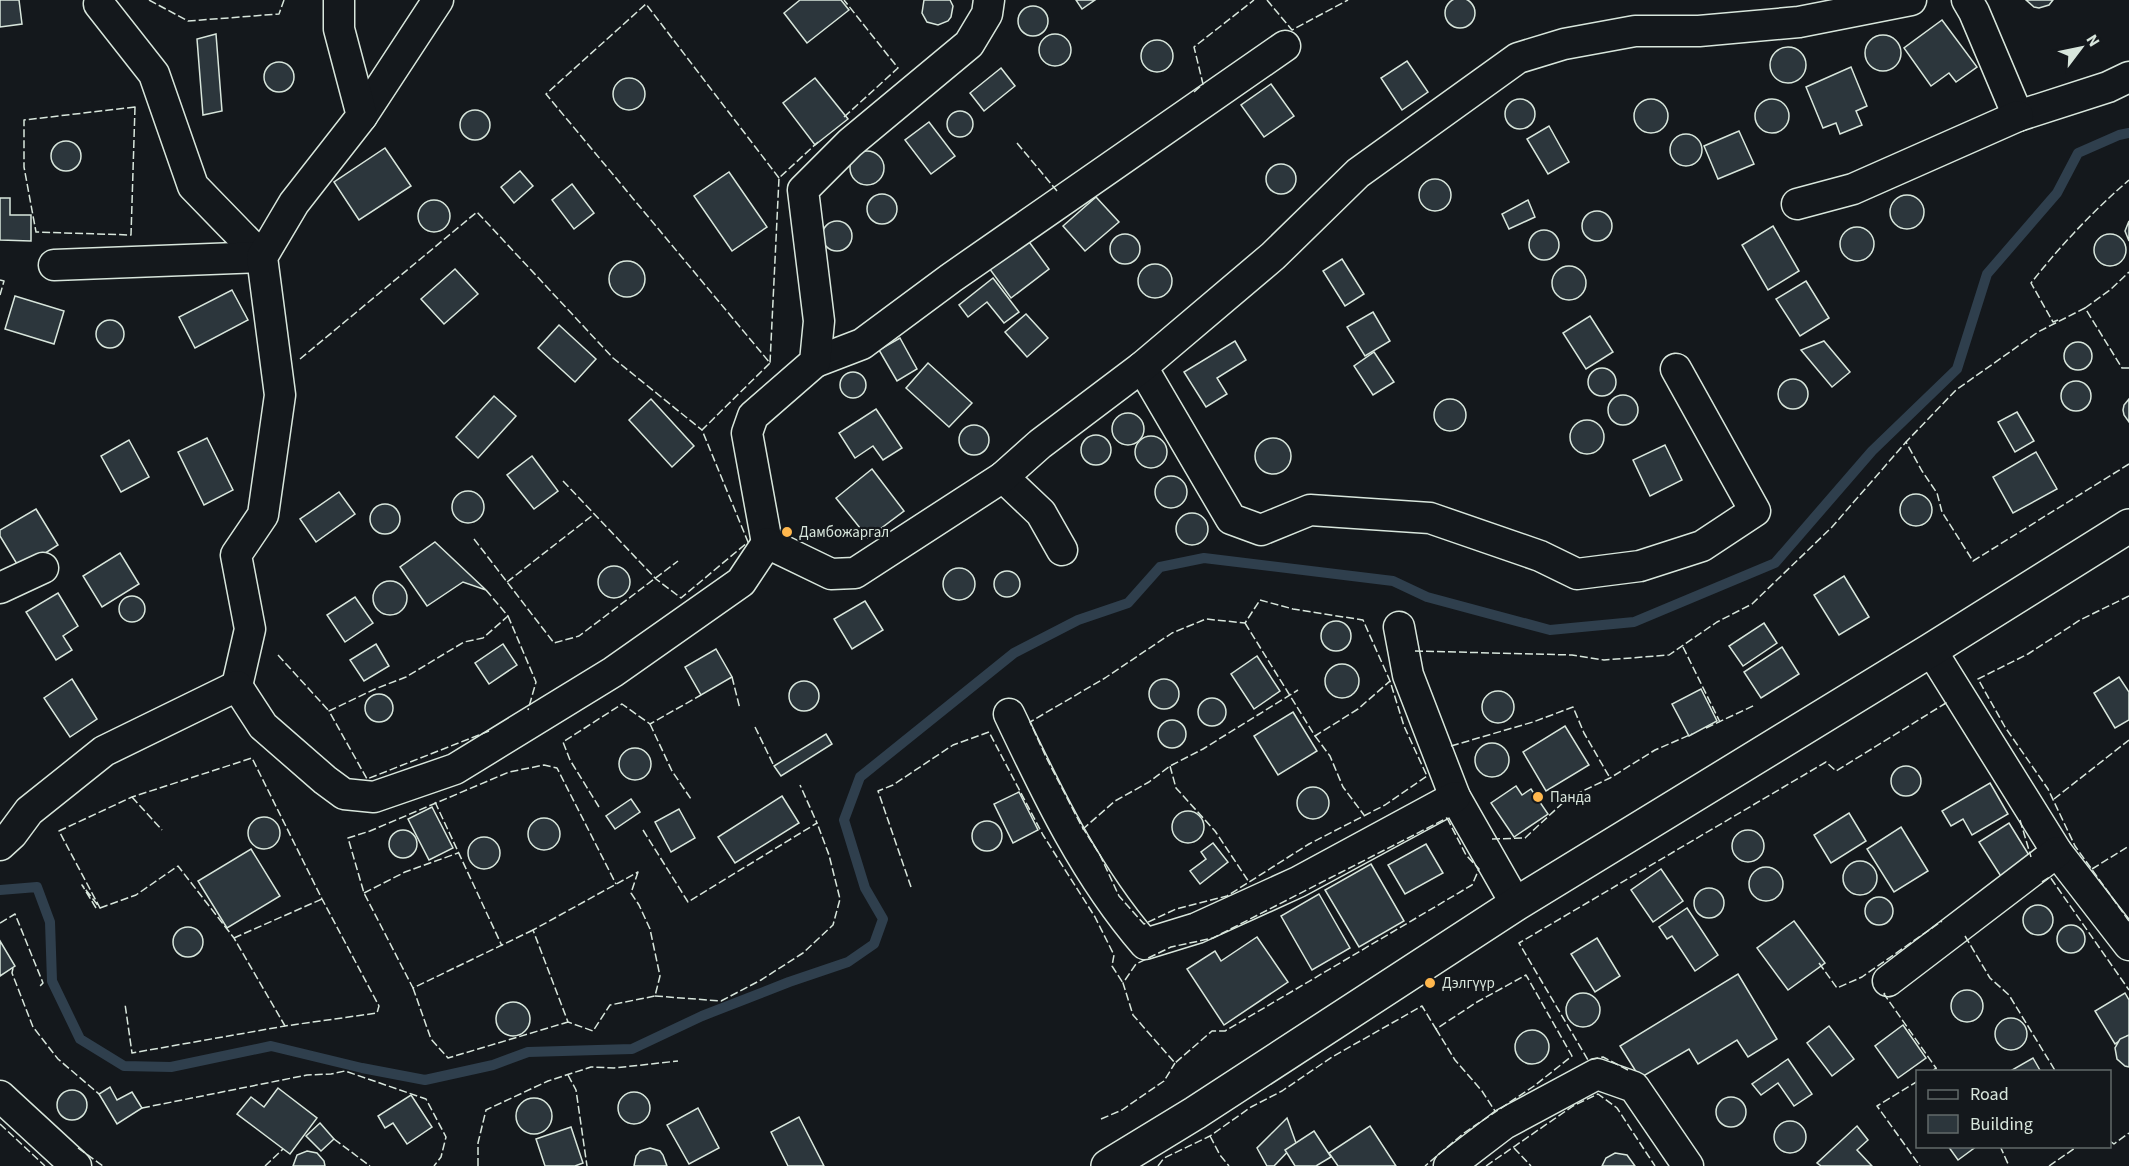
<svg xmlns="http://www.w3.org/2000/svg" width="2129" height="1166" font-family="'Source Sans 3',sans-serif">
<rect width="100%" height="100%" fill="#14181c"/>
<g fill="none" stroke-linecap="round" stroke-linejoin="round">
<!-- stream -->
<polyline stroke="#2f3f4d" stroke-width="10" points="0,890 37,887 50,922 52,981 80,1039 124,1066 171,1067 271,1046 362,1068 425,1080 493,1065 528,1052 632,1049 702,1016 789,982 848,962 874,944 883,919 865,888 844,820 860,777 1014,653 1078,620 1128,603 1160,567 1204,558 1393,581 1427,597 1550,630 1634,622 1775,563 1872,451 1957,369 1987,274 2057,193 2078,153 2119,135 2129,133"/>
</g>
<!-- building -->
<g fill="#2c363c" stroke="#d8e6dc" stroke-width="1.5">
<circle cx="1460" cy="13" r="15"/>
<polygon points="0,0 19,0 22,24 0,27"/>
<polygon points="800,0 841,0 849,10 807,43 784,13"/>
<polygon points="924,0 950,0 953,6 951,17 948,21 938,25 927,22 922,13"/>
<polygon points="1076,0 1095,0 1082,9"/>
<polygon points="2026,0 2053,0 2049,5 2039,8 2034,7"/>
<circle cx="1033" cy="21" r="15"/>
<polygon points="1942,20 1977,67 1956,82 1949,73 1931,86 1904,48"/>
<polygon points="216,34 222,111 203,115 197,39"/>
<circle cx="1055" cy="50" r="16"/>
<circle cx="1883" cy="53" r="18"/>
<circle cx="1157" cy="56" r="16"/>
<circle cx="1788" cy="65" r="18"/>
<polygon points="1407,61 1428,92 1402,110 1381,78"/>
<circle cx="279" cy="77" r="15"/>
<polygon points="1851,67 1867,106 1856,111 1862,125 1840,134 1836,123 1823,128 1806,87"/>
<polygon points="1001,68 1015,86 984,111 970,93"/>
<polygon points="815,78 848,119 815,145 783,103"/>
<circle cx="629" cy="94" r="16"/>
<polygon points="1271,84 1294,116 1264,137 1241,105"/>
<circle cx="1651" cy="116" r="17"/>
<circle cx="1772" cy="116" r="17"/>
<circle cx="1520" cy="114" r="15"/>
<circle cx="475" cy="125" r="15"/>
<circle cx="960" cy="124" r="13"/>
<polygon points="929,122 955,156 931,174 905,140"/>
<polygon points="1549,126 1569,162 1548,174 1527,139"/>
<polygon points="1739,131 1754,164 1718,179 1704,146"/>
<circle cx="1686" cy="150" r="16"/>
<circle cx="66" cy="156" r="15"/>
<polygon points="385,148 411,186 359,220 334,182"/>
<circle cx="867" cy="168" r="17"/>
<circle cx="1281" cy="179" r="15"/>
<polygon points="520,171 533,186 514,203 501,187"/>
<polygon points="729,172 767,227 732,251 694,196"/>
<circle cx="1435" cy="195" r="16"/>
<polygon points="572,184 594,213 574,229 552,200"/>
<circle cx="882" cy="209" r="15"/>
<circle cx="1907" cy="212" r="17"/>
<polygon points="1096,197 1119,222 1085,251 1063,226"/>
<polygon points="0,198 10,198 10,215 31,215 31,241 0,240"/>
<polygon points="1528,200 1535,217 1509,229 1502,214"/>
<circle cx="434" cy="216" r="16"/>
<circle cx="1597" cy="226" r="15"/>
<polygon points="2129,221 2129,241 2125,231"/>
<circle cx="837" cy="236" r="15"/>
<polygon points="1773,226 1799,271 1768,290 1742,245"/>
<circle cx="1857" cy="244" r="17"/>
<circle cx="1544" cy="245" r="15"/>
<circle cx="1125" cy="249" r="15"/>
<circle cx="2110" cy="250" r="16"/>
<polygon points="1027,239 1049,269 1011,298 989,268"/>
<polygon points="1342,259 1364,294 1345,306 1323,271"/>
<circle cx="627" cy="279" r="18"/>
<circle cx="1155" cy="281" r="17"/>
<circle cx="1569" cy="283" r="17"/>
<polygon points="455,269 478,294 444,324 421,299"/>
<polygon points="993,278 1019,312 1004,323 987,302 968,317 959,305"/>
<polygon points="1806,281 1829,318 1800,336 1776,299"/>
<polygon points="232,290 248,320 195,348 179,317"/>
<polygon points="15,296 64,311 54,344 5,329"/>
<polygon points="1373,312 1390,341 1365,356 1347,327"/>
<polygon points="1026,314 1048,338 1027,357 1005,332"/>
<polygon points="1590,316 1613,352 1586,369 1563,333"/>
<circle cx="110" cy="334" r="14"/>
<polygon points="559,325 596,359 575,382 538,348"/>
<polygon points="900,338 917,369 897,381 879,350"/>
<polygon points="1235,341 1246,360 1217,378 1227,394 1206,407 1184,372"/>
<polygon points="1824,341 1850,372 1832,387 1801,350"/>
<circle cx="2078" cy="356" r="14"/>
<polygon points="1374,352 1394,382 1373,395 1354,366"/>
<polygon points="928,363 972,403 949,427 906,388"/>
<circle cx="1602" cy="382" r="14"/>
<circle cx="853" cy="385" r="13"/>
<circle cx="1793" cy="394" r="15"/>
<circle cx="2076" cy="396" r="15"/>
<circle cx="1623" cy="410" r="15"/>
<polygon points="494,396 516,416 478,458 456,437"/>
<circle cx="1450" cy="415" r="16"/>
<polygon points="651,399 694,446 672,467 629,420"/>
<polygon points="2129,399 2129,422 2124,415 2123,410 2124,405"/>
<polygon points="876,409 902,448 883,460 873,446 855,458 839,433"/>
<polygon points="2017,412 2034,441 2015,452 1998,422"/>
<circle cx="1128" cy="429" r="16"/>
<circle cx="1587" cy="437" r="17"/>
<circle cx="974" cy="440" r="15"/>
<circle cx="1096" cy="450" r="15"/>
<circle cx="1151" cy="452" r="16"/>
<polygon points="207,438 233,490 204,505 178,452"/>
<circle cx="1273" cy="456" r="18"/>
<polygon points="129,440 149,477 121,492 101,456"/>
<polygon points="1665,445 1682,480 1650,496 1633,460"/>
<polygon points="2036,452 2057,489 2013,513 1993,477"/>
<polygon points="532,456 558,491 534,509 507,475"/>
<polygon points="872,469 904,511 868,538 836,498"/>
<circle cx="1171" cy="492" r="16"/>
<circle cx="468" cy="507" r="16"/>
<polygon points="339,492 355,514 316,542 300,519"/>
<circle cx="1916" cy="510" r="16"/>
<circle cx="385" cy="519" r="15"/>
<polygon points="36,509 58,545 20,569 0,536 0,530"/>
<circle cx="1192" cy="529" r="16"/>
<polygon points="435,542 486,590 463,582 427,606 400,567"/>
<polygon points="120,553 139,584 102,607 83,576"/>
<circle cx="614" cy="582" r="16"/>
<circle cx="959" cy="584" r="16"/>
<circle cx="1007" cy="584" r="13"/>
<polygon points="1844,576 1869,617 1839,635 1814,595"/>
<circle cx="390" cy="598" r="17"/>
<polygon points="58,593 78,626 63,636 72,650 56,660 26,612"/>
<circle cx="132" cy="609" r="13"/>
<polygon points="355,597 373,623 345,642 327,615"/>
<polygon points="865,601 883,630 852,649 834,619"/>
<circle cx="1336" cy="636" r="15"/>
<polygon points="1764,623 1777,643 1743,666 1729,646"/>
<polygon points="376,644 389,666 364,681 350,660"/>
<polygon points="503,644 517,665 489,684 475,663"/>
<polygon points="1782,647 1799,674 1761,698 1744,672"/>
<polygon points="716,649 732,677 701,695 685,667"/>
<polygon points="1257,656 1280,691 1254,709 1231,674"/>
<circle cx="1342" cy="681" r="17"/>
<polygon points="2119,677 2129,692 2129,720 2115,728 2094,693"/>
<polygon points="72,679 97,719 70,737 44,698"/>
<circle cx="1164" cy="694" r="15"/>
<circle cx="804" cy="696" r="15"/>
<polygon points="1701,689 1717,721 1689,736 1672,704"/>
<circle cx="1498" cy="707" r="16"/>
<circle cx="379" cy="708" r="14"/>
<circle cx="1212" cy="712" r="14"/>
<polygon points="1293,712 1317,751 1278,775 1254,736"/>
<circle cx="1172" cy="734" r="14"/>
<polygon points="1565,726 1589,765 1546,791 1523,752"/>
<polygon points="826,734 832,744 781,776 774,766"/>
<circle cx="1492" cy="760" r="17"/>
<circle cx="635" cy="764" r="16"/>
<circle cx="1906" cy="781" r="15"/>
<polygon points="1990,783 2008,814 1972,835 1963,819 1951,826 1942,811"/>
<polygon points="1516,786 1522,795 1531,789 1548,814 1514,837 1491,803"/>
<circle cx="1313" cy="803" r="16"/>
<polygon points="1019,792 1038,830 1013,843 994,804"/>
<polygon points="782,796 799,823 735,863 718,837"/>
<polygon points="631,799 640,812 615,829 606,816"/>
<polygon points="432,807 453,848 429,860 408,819"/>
<polygon points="679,809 695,838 671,852 655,822"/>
<circle cx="1188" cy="827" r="16"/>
<polygon points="1849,813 1866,841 1831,863 1814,835"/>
<circle cx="264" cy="833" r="16"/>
<circle cx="544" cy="834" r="16"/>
<circle cx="987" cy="836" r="15"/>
<polygon points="2009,823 2032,860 2002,878 1979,842"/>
<polygon points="1901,827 1928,871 1894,892 1867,849"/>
<circle cx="403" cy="844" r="14"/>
<circle cx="1748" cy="846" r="16"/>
<circle cx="484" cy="853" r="16"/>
<polygon points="1213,843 1228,862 1200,884 1190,871 1206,859 1201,852"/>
<polygon points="1426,844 1443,873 1405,894 1388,865"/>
<polygon points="251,849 280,896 227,928 198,881"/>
<circle cx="1860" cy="878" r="17"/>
<polygon points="1371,864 1404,921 1359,947 1325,890"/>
<circle cx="1766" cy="884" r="17"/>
<polygon points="1661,869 1683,901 1653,922 1631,890"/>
<circle cx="1709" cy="903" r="15"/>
<polygon points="1319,894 1350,948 1312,970 1281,916"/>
<circle cx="1879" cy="911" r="14"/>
<circle cx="2038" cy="920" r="15"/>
<polygon points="1687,908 1718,955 1695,971 1672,936 1667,939 1659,927"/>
<polygon points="1794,921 1825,963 1788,990 1757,948"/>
<circle cx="2071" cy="939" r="14"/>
<circle cx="188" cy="942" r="15"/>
<polygon points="1257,937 1288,982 1224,1025 1187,969 1215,951 1221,961"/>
<polygon points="1597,938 1620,976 1595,992 1571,954"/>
<polygon points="0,941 15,966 0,976"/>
<polygon points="1738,974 1777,1039 1748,1057 1737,1040 1698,1064 1689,1049 1640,1078 1620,1046"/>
<circle cx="1967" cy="1006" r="16"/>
<polygon points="2125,993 2129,1000 2129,1035 2115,1044 2095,1011"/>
<circle cx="1583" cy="1010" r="17"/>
<circle cx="513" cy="1019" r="17"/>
<circle cx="2011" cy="1034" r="16"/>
<polygon points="1903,1025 1926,1058 1898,1078 1875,1046"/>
<polygon points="1829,1026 1854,1059 1832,1076 1807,1043"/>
<circle cx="1532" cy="1047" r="17"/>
<polygon points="2129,1035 2129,1067 2125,1066 2117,1059 2115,1048 2120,1039"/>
<polygon points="2033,1058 2041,1072 2013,1072 2012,1070"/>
<polygon points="1788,1059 1812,1094 1794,1106 1778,1083 1761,1095 1752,1084"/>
<polygon points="110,1087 117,1100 132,1092 142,1108 117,1124 99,1094"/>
<polygon points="278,1088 317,1118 290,1154 237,1114 251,1097 264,1107"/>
<circle cx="72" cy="1105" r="15"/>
<circle cx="634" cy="1108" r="16"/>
<polygon points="411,1095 432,1127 407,1144 393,1123 385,1128 378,1116"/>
<circle cx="1731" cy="1112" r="15"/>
<circle cx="534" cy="1116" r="18"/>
<polygon points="698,1108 719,1148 689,1164 667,1125"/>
<polygon points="799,1117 824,1166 788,1166 771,1132"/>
<polygon points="1287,1118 1296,1143 1274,1166 1267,1166 1257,1148"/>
<circle cx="1790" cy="1137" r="16"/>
<polygon points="320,1123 334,1139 321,1151 306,1136"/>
<polygon points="1370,1126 1396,1166 1338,1166 1329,1153"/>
<polygon points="1857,1126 1868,1140 1857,1150 1872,1166 1821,1166 1817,1163"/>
<polygon points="571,1127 583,1163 575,1166 545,1166 536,1139"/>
<polygon points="1314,1131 1331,1157 1316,1166 1295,1166 1285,1150"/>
<polygon points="1948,1146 1977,1146 1958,1160"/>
<polygon points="650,1148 660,1151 663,1155 667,1166 634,1166 636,1156 640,1151"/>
<polygon points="307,1151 317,1153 324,1161 325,1166 293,1166 297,1155"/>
<polygon points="1615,1153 1627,1155 1635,1166 1602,1166 1606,1158"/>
</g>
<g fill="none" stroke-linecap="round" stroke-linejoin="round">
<!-- street casing -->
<g stroke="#d8e6dc" stroke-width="33">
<g id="street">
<polyline points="1967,0 1974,12 2018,116 2108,87 2129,77"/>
<polyline points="99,4 154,74 193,186 262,257"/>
<polyline points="362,116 438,0"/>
<polyline points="1797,204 1853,189 2018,116"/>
<polyline points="54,265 262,257"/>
<polyline points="815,362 862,344 951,278 1285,46"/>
<polyline points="1142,367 1231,519 1261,530 1310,510 1430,518 1540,556 1577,574 1640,566 1702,546 1755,511 1676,369"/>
<polyline points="1003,477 1041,513 1062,550"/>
<polyline points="767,543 747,433 753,416 815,362 819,321 803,190 850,143 969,44 987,14 989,0"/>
<polyline points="0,588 43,568"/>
<polyline points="1399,627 1408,675 1455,797 1516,904"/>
<polyline points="1931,650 2057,852 2129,945"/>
<polyline points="237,686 250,629 236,555 263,515 280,395 262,257 294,203 362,116 339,29 339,0"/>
<path d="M 1009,714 C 1047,794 1086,876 1145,944 L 1197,928 L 1298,882 L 1455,797"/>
<polyline points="0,845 12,834 29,811 104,751 237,686 263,726 325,780 344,794 374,797 455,769 613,672 741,582 767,543 831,574 855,573 1003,477 1040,444 1142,367 1273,256 1358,173 1518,58 1564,44 1635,31 1699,31 1799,22 1911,0"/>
<polyline points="1888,981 2057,852"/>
<polyline points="0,1096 76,1166"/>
<polyline points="1449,1166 1504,1124 1597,1074 1634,1087 1688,1166"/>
</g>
</g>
<!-- secondary casing -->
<g stroke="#d8e6dc" stroke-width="36">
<polyline id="secondary" points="1108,1166 1195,1113 1516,904 1931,650 2129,526"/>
</g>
<!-- street -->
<use href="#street" stroke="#14181c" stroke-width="30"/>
<!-- secondary -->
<use href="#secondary" stroke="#14181c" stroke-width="33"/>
<!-- fence -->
<g stroke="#d8e6dc" stroke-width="1.5" stroke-dasharray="8 3" stroke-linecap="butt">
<polyline points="149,0 188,21 279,14 284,0"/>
<polyline points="1267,0 1292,30 1348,0"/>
<polyline points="1194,92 1203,84 1194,47 1254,0"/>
<polygon points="135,107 131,235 36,232 24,167 24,120"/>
<polyline points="844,117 898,68 844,0"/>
<polyline points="1017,143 1057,191"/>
<polyline points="779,178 646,4 546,94 770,363 779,178 818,142"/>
<polyline points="0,280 4,281 0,295"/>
<polyline points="2085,308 2110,290 2129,272"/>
<path d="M 2058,320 L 2053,322 L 2031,283 C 2061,245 2092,212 2129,180"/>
<polyline points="300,359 477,212 613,358 702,430"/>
<polyline points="2129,368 2122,368 2085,308 2038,332 1956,390 1906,442 1922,471 1937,493 1942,512 1973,561 2129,464"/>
<polyline points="563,481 656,579 681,598 748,542 702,430 770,363"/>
<polyline points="474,539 554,643 579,636 678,561"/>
<polyline points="507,582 593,515"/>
<polyline points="486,590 508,616 483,638 464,642 406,677 375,689 329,711 367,779 489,731"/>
<polyline points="2129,596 2080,620 2028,654 1978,679 2005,727 2048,789 2075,846 2129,921"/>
<polygon points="1260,600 1293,609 1363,620 1390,681 1404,726 1427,776 1385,805 1309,844 1227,896 1176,909 1144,924 1119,896 1100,855 1081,825 1047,759 1030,722 1105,678 1172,633 1206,619 1245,623"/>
<polyline points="508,616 536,682 528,710"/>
<polyline points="1245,623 1315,736 1358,709 1390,681"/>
<polyline points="1683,647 1720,722"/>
<polyline points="1415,651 1572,655 1604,660 1669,655 1717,622 1752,604 1832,527 1906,442"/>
<polyline points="278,655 329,711"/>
<polyline points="732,677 740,709"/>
<polyline points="650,724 672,771 691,799"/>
<polyline points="755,727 774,766"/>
<polyline points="1706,728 1755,705"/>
<polyline points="1315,736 1330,756 1343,787 1364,815"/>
<polyline points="1451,746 1533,722 1573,707 1584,733 1610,778"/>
<polyline points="1170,766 1176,788 1215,831 1249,882"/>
<polyline points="132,797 162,830"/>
<polyline points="2054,799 2129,740"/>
<polyline points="435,802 502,946"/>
<polyline points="599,807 570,760 563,742 622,704 650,724 701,695"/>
<polygon points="1447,818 1466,855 1479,869 1472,885 1225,1031 1212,1031 1175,1063 1133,1015 1123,983 1136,964 1171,947 1213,938"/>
<polyline points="2020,820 2031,857"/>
<polyline points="1083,828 1083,829 1115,801 1149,782 1170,766 1203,749 1298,690"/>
<polyline points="643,830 688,902 817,823 800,785"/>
<polyline points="1492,839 1525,838 1568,798 1610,778 1655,750 1692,734"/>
<polyline points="2092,869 2129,846"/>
<polygon points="638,872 631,893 639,905 650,929 660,976 655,996 610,1005 593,1031 568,1022 533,930"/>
<polyline points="2042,882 2050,877 2129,990"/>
<polyline points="911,887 878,791 893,785 953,745 989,732 1043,835 1095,917 1114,955 1112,966 1123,983"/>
<polyline points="364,893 405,872 458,853"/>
<polyline points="96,908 82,885 100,908 59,831 132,797 252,758 322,899 379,1006 377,1013 285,1026 132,1053 125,1004"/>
<polyline points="100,908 136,895 178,866 234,938 285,1026"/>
<polyline points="0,923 15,914 43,983 39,987"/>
<polyline points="533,930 413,988 364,893 348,838 370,831 509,772 544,765 557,768 616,884"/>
<polyline points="1965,936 1990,978 2009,995 2056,1072"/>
<polyline points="234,938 322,899"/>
<polyline points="1819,963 1837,988 1862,977 1942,921"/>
<polyline points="13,968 12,973 33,1027 58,1059 99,1094"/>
<polyline points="413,988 431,1039 448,1058 568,1022"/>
<polyline points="1885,993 1884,994 1936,1068"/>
<polyline points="655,996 721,1001 761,980 803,953 833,925 840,899 829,855 817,823"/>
<polyline points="1436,1029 1455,1060 1482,1091 1495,1111"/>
<polyline points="1628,1070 1603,1057 1588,1060 1519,943 1826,762 1836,771 1946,703 1948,706"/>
<polyline points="1931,1072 1936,1068 1937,1072"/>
<polyline points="568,1075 576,1090 587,1166"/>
<polyline points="1918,1081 1877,1106 1920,1166"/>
<polyline points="142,1108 307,1075 331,1074 345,1071 426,1099 446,1137 441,1157 434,1166"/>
<polyline points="1101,1119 1122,1110 1164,1081 1175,1063"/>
<polyline points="0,1124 45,1166"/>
<polyline points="1210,1136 1220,1155 1229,1166"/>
<polyline points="334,1139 370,1166"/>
<polyline points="2110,1141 2114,1144 2129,1133"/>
<polyline points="2000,1146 2009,1166"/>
<polyline points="78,1148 103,1166"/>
<polyline points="1514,1148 1531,1166"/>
<polyline points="265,1166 283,1149"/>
<polyline points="478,1166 478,1143 486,1110 548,1081 591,1067 614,1068 678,1061"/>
<polyline points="1158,1166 1164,1158 1210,1136 1251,1107 1282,1091 1332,1057 1422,1006 1436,1029 1477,1002 1526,975 1572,1056 1534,1086 1464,1133 1425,1166"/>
<polyline points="1486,1166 1573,1106 1598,1094 1617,1108 1655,1166"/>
<polyline points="2049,1166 2078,1146"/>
</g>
</g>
<!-- markers -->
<g fill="#ffb74d" stroke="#14181c" stroke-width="2">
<circle cx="787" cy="532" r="6"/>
<circle cx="1538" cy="797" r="6"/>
<circle cx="1430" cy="983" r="6"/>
</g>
<g text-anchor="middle" stroke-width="4.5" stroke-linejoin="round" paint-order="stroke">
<!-- poi labels -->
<g font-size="15" fill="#d8e6dc" stroke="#14181c" text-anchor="start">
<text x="799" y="537">Дамбожаргал</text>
<text x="1550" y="802">Панда</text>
<text x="1442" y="988">Дэлгүүр</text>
</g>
</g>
<!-- legend -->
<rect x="1916" y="1070" width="195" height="78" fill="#14181c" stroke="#626a69" stroke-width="1.5"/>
<rect x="1928" y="1090" width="30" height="9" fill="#14181c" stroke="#626a69" stroke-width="1.5"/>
<text x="1970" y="1100" font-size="18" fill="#d8e6dc">Road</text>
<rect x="1928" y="1115" width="30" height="18" fill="#2c363c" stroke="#626a69" stroke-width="1.5"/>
<text x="1970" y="1130" font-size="18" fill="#d8e6dc">Building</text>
<!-- north arrow -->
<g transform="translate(2081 48) rotate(58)" stroke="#14181c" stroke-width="4.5" paint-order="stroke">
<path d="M0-4.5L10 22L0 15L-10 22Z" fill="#d8e6dc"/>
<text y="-9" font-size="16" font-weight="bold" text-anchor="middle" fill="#d8e6dc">N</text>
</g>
</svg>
